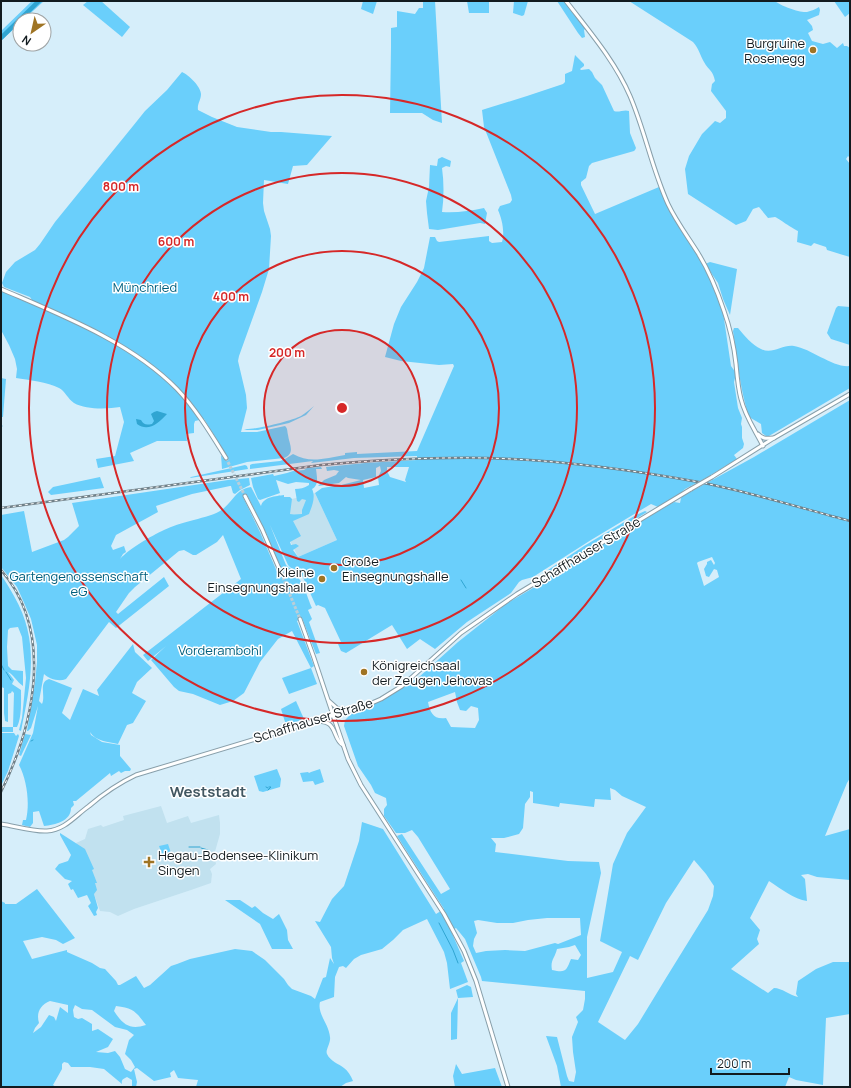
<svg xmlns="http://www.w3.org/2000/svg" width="851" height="1088" font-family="Manrope,sans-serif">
<rect width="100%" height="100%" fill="#d6eefa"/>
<!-- built -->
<g fill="#c1e1ef">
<polygon points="315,493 337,540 298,557 282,524 292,499"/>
<polygon points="161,806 167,823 188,816 191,823 219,815 220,823 220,834 214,855 216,864 210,869 212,874 211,883 191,890 134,909 118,916 110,912 100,911 76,843 85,839 88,829 101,825 103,827 124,820 123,816"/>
</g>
<!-- green -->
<g fill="#6acffb" fill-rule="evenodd">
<polygon points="32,1 44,1 23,20 20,20 20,23 1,41 1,31"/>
<polygon points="88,1 101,1 130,27 122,37 83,5"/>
<polygon points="363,1 377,1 373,14 361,9"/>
<polygon points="423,1 435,1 442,123 433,120 422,113 390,113 391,47 391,28 397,27 397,11 415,14 419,8 423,8"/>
<polygon points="467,1 489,1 489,13 469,13"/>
<polygon points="514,1 528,1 524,15 522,16 513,13"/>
<polygon points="557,1 566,1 586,28 584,30 585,37 582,38 578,33"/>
<path d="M 629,1 L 775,1 C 781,6 800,13 807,12 C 811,11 816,9 819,7 L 820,10 L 819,15 L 807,20 L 812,26 L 813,30 L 808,33 L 812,41 L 823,44 L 830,42 L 837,48 L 843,43 L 844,46 L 847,46 L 850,48 L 850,158 L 848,156 L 846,159 L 850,164 L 850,257 C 842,255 835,252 827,250 L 826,247 L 814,243 L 811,246 L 797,242 L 798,231 C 793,229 778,218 775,217 C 773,217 770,218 768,218 L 759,207 L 753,209 L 746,221 L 736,225 L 688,194 L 685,169 L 689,156 L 702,134 L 715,121 L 720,123 L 726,118 L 726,111 L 711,91 L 712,84 L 715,81 C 713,70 709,71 704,62 C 700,55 699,49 693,42 Z"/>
<polygon points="834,1 850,1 850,13 845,17"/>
<path d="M 575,55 L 584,64 L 584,66 L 580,69 L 581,70 L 589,69 L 592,72 L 595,78 L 602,85 L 614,111 C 619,113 624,109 629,111 L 630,133 L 636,148 L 635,150 L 634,151 L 592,163 L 589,166 L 586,178 L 581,182 L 581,185 L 595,214 L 659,187 L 674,216 L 706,270 L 723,312 L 728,346 L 731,366 L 736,373 L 735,378 L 734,382 L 738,408 L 742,418 L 741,424 L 742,427 L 742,438 L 744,444 L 743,448 L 734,455 L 737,459 L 706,478 L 685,489 L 681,493 L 658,507 L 651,504 L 591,540 L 533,577 L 522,580 L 519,582 L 511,593 L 467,622 L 435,649 L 420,639 L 407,649 L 392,625 L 346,653 L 341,651 L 338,644 L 341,642 L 325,608 L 318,605 L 316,606 L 302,575 C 298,570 292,570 288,565 L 270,525 L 286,565 L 291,569 L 290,571 C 302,575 307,597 312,608 L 308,610 L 312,619 L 309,622 L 320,653 L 316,654 L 302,618 L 297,621 L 314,666 L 311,668 L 317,684 L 289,694 L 282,678 L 311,668 L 292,631 L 278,639 L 260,662 L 244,693 L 233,701 L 220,705 L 193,694 L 179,691 L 174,687 L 151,660 L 166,646 L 148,661 L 143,655 L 241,579 L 223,535 L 217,542 L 196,555 L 193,555 L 184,550 L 179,551 L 135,587 L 129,593 L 116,612 L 118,614 L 164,577 L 169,586 L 116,628 L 109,622 L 66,679 C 59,682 49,679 44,674 L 39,701 L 42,704 C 46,696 38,682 49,679 L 72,688 L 62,713 L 70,720 L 83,689 L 99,696 L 97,690 L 133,644 L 135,652 L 152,668 L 137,682 L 132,693 L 146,701 L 133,723 L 127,725 L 118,744 C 109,742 95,741 90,732 L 91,735 L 102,742 L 120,745 L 120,756 L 131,769 L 130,771 L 125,771 L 121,773 L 119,771 L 111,776 L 110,773 L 76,801 L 73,801 L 74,805 L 71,808 C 71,821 55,825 44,826 L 39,811 L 33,812 L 33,823 L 30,827 L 22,825 L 23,820 L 26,820 C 30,803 27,780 19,765 L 33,733 L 38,706 L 31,728 L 28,731 L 27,731 L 35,683 L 37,662 L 37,645 L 31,619 L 25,605 L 17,587 L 1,567 L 1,515 L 24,511 L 32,552 L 64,540 L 68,537 L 79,526 L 72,503 L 228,480 L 249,478 L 250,485 L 240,490 L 235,494 L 233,493 L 231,486 L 230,486 L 192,494 L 156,506 L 158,512 L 116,535 L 111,546 L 113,550 L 124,546 L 126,552 L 123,554 L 120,559 C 129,549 151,536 164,530 C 172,526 182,523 190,521 C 200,518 212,516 220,511 C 233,503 235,489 251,487 L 261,506 C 263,497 276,496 284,495 L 284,497 L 290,497 L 292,499 L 290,514 C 294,515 298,514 302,514 L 302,510 L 306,500 L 302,499 L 299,502 L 297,501 L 295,489 C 300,489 304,488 309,485 L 309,483 L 296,482 L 288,484 L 276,480 L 280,493 L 260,500 L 258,499 L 253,487 L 251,478 L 273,474 L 274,476 L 287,473 L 293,471 L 304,470 L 307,468 L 321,467 L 322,469 L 316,469 C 317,478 319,485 312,489 C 316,497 312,506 309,514 L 293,521 L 301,536 L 290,542 L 291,545 L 296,544 L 299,546 L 293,550 L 298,557 L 337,540 L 315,493 L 322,488 L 341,485 L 361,480 L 348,478 L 346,477 L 339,483 L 318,486 L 324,480 L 336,475 L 339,471 L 334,470 L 327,471 L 326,467 L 365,463 L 417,460 L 417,456 L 354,458 L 311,463 L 313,461 L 250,469 L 250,465 L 252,464 L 280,461 L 285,459 L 293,454 C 310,464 326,458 345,455 L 345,453 L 357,452 L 357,454 L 417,451 L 454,366 L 453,364 L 439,365 L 401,361 L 385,357 L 394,324 L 401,307 L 417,282 L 424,268 L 430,237 L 435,237 L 437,241 L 439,242 L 489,236 L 489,241 L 492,243 L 502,242 C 505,232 502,219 498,210 L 500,206 L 510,203 L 512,200 L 511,195 L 484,127 L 482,110 L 485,109 L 527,96 L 563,84 L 565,82 L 565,74 L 572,71 ZM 380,466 L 381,471 L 378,477 L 379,485 L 364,488 L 363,480 L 376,477 L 376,468 ZM 387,467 L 409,467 L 405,480 L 406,482 L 390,477 L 387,471 ZM 247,495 L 268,537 L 268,540 L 283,572 L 285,570 L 287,571 L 287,574 L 276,579 L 278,574 L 260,532 L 243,497 Z"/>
<path d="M 182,72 C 189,75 201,87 201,94 C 201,100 197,104 198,110 L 212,117 L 237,127 L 271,132 L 281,132 L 332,136 L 307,165 L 293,166 L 288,184 L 264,180 L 263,203 L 264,211 L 270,229 L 271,236 L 269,269 L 262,292 L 239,356 L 238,361 L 246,395 L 247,408 L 241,432 L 257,432 L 285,426 C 288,429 287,431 288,435 C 289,444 296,453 284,458 L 247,462 L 222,469 L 221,455 L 223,458 L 225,458 L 227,456 L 204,419 L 195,421 L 194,424 L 194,433 L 186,434 L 187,441 L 157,441 L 130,453 L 134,461 L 98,468 L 96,459 L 115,456 L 124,422 L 120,407 C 108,409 86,410 74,403 C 68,399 65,391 59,388 C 48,382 28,380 16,378 L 17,369 L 15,359 L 9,345 L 1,330 L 1,289 L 34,303 L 30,297 L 4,287 L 2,283 L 6,272 L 15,262 L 35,250 L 40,244 L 55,222 L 133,126 L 145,111 L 167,90 Z"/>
<path d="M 442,157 L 451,161 L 450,167 L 446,166 L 442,168 C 444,182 444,198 442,212 C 456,213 470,211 484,208 L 487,213 L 485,224 L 480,223 L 438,230 L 429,229 L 427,213 L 426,201 L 429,187 L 430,165 L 437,166 L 438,159 Z"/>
<polygon points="710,262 737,269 730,315 723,299 718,283 705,264"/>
<polygon points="838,306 850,307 850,345 831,339 827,333 836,308"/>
<path d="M 734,328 L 738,328 C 744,335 752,345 761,349 C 772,355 783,344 794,346 C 812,349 833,368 850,366 L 850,388 L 769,436 L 766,436 L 762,433 L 761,424 L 749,417 C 740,389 737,359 733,331 Z"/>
<polygon points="1,378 6,379 3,417 1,417"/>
<path d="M 850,400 L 850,778 L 847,783 L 825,836 L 850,829 L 850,880 L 817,877 L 808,874 L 801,875 L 805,879 L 807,901 C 794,899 781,889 769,881 L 750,918 L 760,930 L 757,939 L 759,944 L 731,969 L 768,993 L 774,988 C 782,988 789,995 798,997 L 796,994 L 798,981 L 816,969 L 833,962 L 850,962 L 850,1014 L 826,1018 L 823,1085 L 796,1080 L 789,1077 L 785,1087 L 561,1087 L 557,1066 L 546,1036 L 557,1037 L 567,1076 L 569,1081 L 574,1082 L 576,1072 L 573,1052 L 572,1037 L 578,1022 L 576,1017 L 583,1010 L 585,999 L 585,991 L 482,981 L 481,977 L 465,939 L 456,928 L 451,931 L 464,961 L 461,963 L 468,982 L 450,989 L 447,963 L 444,952 L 427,919 L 403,930 L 393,940 L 382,949 L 361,955 L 354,959 L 346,968 L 343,966 L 339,967 L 335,977 L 334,997 L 320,1002 C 317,1014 329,1024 330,1037 C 331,1043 325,1050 327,1054 C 330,1061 339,1064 344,1068 C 348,1071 351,1076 353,1081 L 346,1083 L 340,1087 L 196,1087 L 198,1080 L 178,1078 L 174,1070 L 170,1073 L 171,1077 L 154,1081 L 137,1068 L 134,1069 L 137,1082 L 136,1087 L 131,1087 L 132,1086 L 132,1080 L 127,1077 C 124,1079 121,1079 122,1084 L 104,1069 L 90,1067 L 71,1067 L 68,1063 L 64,1062 L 62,1064 L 62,1069 L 53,1085 L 56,1087 L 1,1087 L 1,901 L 5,903 L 5,904 L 16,904 L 37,889 L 75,938 L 63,944 L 56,940 L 42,937 L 23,941 L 32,959 L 67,950 L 67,952 L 92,963 L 100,968 L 105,969 L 116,981 L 118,985 L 120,985 L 136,976 L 144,988 L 150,985 L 171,966 L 177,964 L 190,959 L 235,949 L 252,951 L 265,960 L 284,979 L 288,985 L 292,989 L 311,996 L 315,999 L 323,978 L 326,977 L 330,958 L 334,964 L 332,958 L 331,947 L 315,921 L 320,922 L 332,899 L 344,886 L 359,841 L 362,822 L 383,829 L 436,914 L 444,909 L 397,836 L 402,834 L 441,894 L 450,889 L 418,837 L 412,830 L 405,833 L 396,833 L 384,816 L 384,809 L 387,805 L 386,798 L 375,793 L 371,785 L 358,766 L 344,726 L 345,720 L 350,715 L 390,695 L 419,677 L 458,642 L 506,604 L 538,585 L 576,560 L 670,504 L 674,502 L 680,503 L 681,498 L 683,496 L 754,457 ZM 712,557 L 715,563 L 714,565 L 711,560 L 707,562 L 707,564 L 704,569 L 706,576 L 709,577 L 714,569 L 717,570 L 719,577 L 704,586 L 697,563 L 698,562 ZM 455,692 L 457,702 L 460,710 L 466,711 L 471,706 L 478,708 L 479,720 L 475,728 L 451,727 L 446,718 C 434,720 430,713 428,702 ZM 610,788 L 615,790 L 622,796 L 646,807 L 627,833 L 613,864 L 600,941 L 622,952 L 613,972 L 587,978 L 587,937 L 601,873 L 599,862 L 568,861 L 495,852 L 496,844 L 491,838 L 504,838 L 519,834 L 523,828 L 525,804 L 530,797 L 530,791 L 533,792 L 533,803 L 559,807 L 560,803 L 594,807 L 595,799 L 611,800 ZM 694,860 L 706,874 L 714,886 L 713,896 L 708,910 L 666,978 L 638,1024 L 625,1040 L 598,1022 L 630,956 L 638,960 L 666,903 ZM 547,918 L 580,918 L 581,935 L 558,944 L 555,943 L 525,951 L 505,950 L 486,951 L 476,953 L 473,946 L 474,939 L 477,933 L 474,921 L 478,920 L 497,923 L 513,923 L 528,920 ZM 575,945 L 581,955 L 578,960 L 571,959 C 566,971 566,973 552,970 C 550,960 555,958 557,949 L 569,947 ZM 50,1001 L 68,1005 L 68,1013 L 60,1007 L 56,1021 L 54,1017 L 49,1015 L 41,1027 L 33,1033 L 35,1028 L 39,1023 C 36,1013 40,1005 50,1001 ZM 75,1005 L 82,1009 L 92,1010 L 115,1027 L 127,1030 L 134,1035 L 129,1040 L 125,1054 L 131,1060 L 135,1067 L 131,1072 L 125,1069 L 120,1057 L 115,1051 L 108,1053 L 96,1052 L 108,1047 L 113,1039 L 98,1029 L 92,1031 L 92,1024 L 82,1018 L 78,1019 L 74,1017 L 73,1010 ZM 116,1006 C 134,1008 136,1012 146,1025 C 130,1030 123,1025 114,1011 Z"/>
<path d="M 314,406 L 306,415 L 289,423 L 258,430 L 247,430 L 244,429 C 255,430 291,421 301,416 C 306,413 310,409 314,406 Z"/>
<polygon points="245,465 247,466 248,469 190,478 191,477"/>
<polygon points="100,477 104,488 51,495 48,492 53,487"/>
<polygon points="645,511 647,512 549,572 548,570 584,546 636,515"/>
<path d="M 1,575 C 6,582 10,589 14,596 C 40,641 31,683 21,731 L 19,730 L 22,718 L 26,678 L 22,637 L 18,627 L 10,628 L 8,630 L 7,647 L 8,666 L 12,670 L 23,671 L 23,686 C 17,682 13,674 8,672 L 14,680 L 12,684 L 21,690 C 21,701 22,717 17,727 L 13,727 L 13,732 L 1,732 L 1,727 L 13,727 L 14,693 L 12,691 L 11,693 L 8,694 L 8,722 L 5,721 L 4,713 L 4,688 L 1,687 Z"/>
<polygon points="296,701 304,719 286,725 281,709"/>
<polygon points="1,733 14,733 16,736 18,734 19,736 8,771 1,786"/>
<polygon points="25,734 31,735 21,756 19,755"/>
<polygon points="277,769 281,779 280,787 263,792 259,791 254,776"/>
<polygon points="320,769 324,782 315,785 313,781 303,782 300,773 308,772 309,773 311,772"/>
<polygon points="60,833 85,849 94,869 92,870 97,883 95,883 97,890 94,894 98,908 96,912 97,915 94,916 88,906 91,903 87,895 78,898 73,889 71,890 68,884 72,881 65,879 55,869 59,864 68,861 71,855 60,835"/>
<polygon points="168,844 171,853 170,857 166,860 165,857 163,857 159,846"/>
<polygon points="225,900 240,900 252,908 255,906 263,913 273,919 279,914 287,930 288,940 293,949 272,949 260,924"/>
<polygon points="467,985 471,987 473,997 458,998 457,1039 451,1040 451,1013 458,998 456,990"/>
<polygon points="456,1064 462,1074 495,1068 502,1087 455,1087 453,1076"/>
</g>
<!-- water -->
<path fill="#30a5d2" d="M 157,411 L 167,414 C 158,424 148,432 137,424 L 136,419 L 141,420 C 144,425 146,425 152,424 L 154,421 L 151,414 L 154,412 Z"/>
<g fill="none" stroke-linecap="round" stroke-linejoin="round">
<!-- stream -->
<g stroke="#30a5d2" stroke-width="1">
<polyline points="1,426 2,426"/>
<polyline points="461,580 466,588"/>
<polyline points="1,664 4,670"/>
<polyline points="6,672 11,680"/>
<polyline points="31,741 33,740"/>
<polyline points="266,787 268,788"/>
<polyline points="268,790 271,787 269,787"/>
<polyline points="189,847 200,847"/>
<polyline points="201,848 208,850"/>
<polyline points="439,923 453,950 458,963"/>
</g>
<!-- river -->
<polyline stroke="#30a5d2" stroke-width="4.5" points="1,38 39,1"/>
<!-- secondary-tunnel -->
<g stroke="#b9ced9" stroke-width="3" stroke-dasharray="3 1.5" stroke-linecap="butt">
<polyline points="226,458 245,496"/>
<polyline points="281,573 300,619"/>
</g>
<!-- secondary casing -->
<g stroke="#889faa" stroke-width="5">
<g id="secondary">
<path d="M 566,1 C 589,31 615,61 630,96 C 645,131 652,169 668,204 C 676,221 688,237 698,253 C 709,271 717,290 724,311 C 730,328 734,346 736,364 C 737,375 738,388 741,399 C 745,416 755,430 763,446"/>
<path d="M 1,289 C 61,315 131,342 177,389 C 196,409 211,434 226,458"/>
<path d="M 758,434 C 764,440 767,438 774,438"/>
<polyline points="245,496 262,529 281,573"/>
<polyline points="300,619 314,658 333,715"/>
<polyline points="329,701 338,709 345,709 348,711"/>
</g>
</g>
<!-- primary casing -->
<g stroke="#889faa" stroke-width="5">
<g id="primary">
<polyline points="712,477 774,438 850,394"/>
<polyline points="333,715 348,759 361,785 444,914 464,951 476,981 508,1087"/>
<path d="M 317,720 C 321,722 325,721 329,724 C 336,729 335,741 343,745"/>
<path d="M 1,824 C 15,826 34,832 47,831 C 65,830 76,815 89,806 C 103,794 119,783 136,775 L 365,706 L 381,699 L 402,686 L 461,633 L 517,594 L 691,489"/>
</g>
</g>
<!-- secondary -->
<use href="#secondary" stroke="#fff" stroke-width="3"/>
<!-- primary -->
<use href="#primary" stroke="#fff" stroke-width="3"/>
<!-- rail casing -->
<g stroke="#708088" stroke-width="2.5">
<g id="rail">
<path d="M 1,508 L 321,465 C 376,460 432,457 487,458 C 560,460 633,470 704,483 C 753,493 801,508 850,521"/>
<path d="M 1,570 C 55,632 34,725 1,792"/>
</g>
</g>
<!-- rail -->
<use href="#rail" stroke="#fff" stroke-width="1" stroke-dasharray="3" stroke-linecap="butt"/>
<!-- primary-bridge casing -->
<g stroke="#889faa" stroke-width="5" stroke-linecap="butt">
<polyline id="primary-bridge" points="691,489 712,477"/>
</g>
<!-- primary-bridge -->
<use href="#primary-bridge" stroke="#fff" stroke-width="3"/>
</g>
<!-- distance rings -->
<circle cx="342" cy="408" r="78" fill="#d62828" fill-opacity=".12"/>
<g fill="none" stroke="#d62828" stroke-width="2">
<circle cx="342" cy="408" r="78"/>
<circle cx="342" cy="408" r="157"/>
<circle cx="342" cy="408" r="235"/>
<circle cx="342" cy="408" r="313"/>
</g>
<!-- markers -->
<g fill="#9f7424" stroke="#fff" stroke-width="1.5">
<circle cx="813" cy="50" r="4"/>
<circle cx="334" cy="568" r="4"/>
<circle cx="322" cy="579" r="4"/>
<circle cx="364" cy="672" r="4"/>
<path d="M147 856h4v4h4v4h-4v4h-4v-4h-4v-4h4z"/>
</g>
<g text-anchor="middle" stroke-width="3" stroke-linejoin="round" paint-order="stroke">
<!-- poi labels -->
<g font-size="13" fill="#121b1f" stroke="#fff" text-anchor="start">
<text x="805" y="48" text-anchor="end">Burgruine<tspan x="805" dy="15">Rosenegg</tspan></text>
<text x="342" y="566">Große<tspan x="342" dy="15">Einsegnungshalle</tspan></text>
<text x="314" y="577" text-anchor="end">Kleine<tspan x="314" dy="15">Einsegnungshalle</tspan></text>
<text x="372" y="670">Königreichsaal<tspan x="372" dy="15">der Zeugen Jehovas</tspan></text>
<text x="158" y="860">Hegau-Bodensee-Klinikum<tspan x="158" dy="15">Singen</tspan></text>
</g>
<!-- park labels -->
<g font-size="13" fill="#005f7d" stroke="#fff">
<text x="145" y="292">Münchried</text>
<text x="79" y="581">Gartengenossenschaft<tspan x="79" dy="15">eG</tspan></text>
<text x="220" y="655">Vorderambohl</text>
</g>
<!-- street labels -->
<g font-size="13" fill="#121b1f" stroke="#fff">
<text transform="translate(586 552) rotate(-31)" y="5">Schaffhauser Straße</text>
<text transform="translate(313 720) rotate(-17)" y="5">Schaffhauser Straße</text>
</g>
<!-- quarter labels -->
<g font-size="15" font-weight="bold" fill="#425761" stroke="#fff">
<text x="208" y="797">Weststadt</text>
</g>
</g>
<circle cx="342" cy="408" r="6" fill="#d62828" stroke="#fff" stroke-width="2"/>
<g font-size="12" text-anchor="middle" font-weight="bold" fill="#d62828" stroke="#fff" stroke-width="3" stroke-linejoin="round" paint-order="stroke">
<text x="121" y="191">800 m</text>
<text x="176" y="246">600 m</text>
<text x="231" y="301">400 m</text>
<text x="287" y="357">200 m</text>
</g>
<!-- border -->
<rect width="851" height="1088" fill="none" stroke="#121b1f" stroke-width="4"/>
<!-- north arrow -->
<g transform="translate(32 32) rotate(214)"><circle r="19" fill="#ffffff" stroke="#a0a4a5"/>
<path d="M0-3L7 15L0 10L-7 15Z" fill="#9f7424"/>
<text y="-6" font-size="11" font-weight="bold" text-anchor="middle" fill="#121b1f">N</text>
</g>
<!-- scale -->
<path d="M711 1068v6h78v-6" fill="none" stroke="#121b1f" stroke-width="2"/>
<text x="717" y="1068" font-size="12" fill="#121b1f" stroke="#ffffff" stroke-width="3" paint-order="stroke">200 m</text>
</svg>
